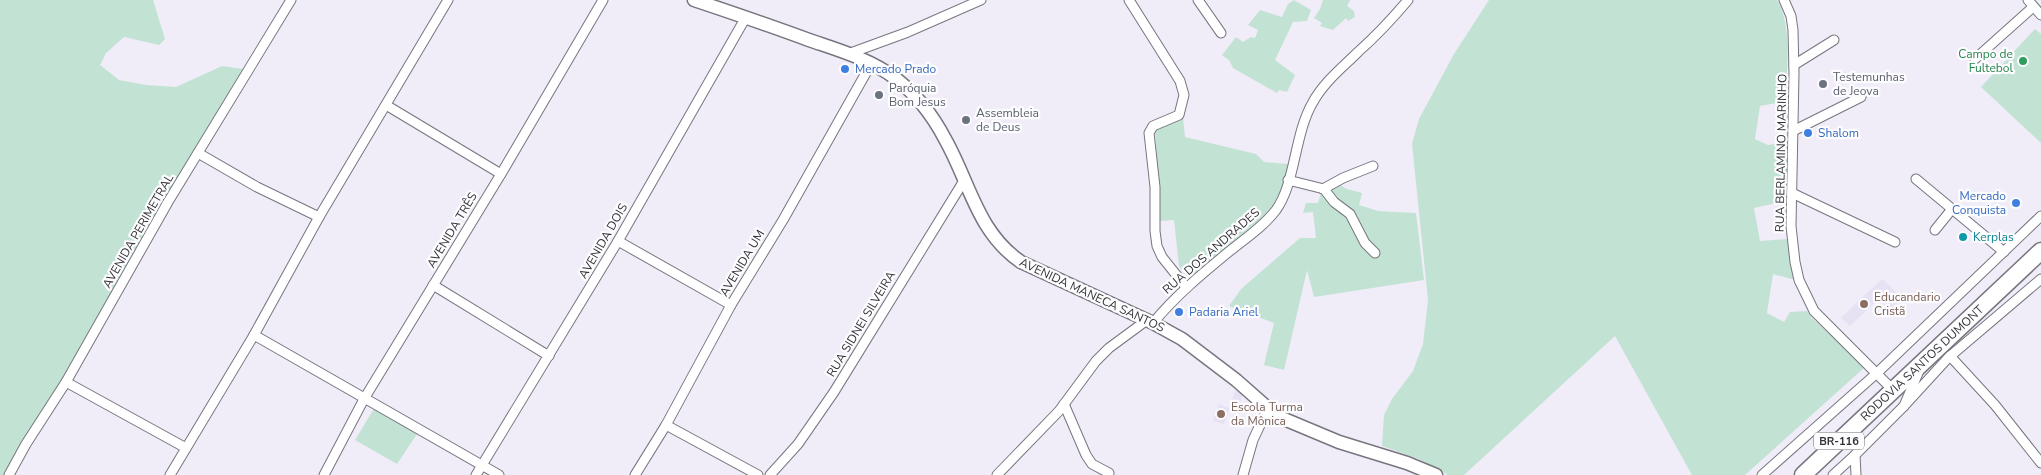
<svg xmlns="http://www.w3.org/2000/svg" width="2041" height="475" font-family="'Nunito Sans',sans-serif">
<rect width="100%" height="100%" fill="#f0edf9"/>
<!-- built -->
<g fill="#e6e1f3">
<polygon points="1882,279 1902,298 1890,310 1878,299 1850,326 1841,318"/>
<polygon points="1235,391 1243,393 1238,411 1229,409 1224,424 1213,421 1219,404 1229,408"/>
</g>
<!-- green -->
<g fill="#c2e2d3">
<polygon points="0,0 153,0 165,39 159,45 124,37 106,53 100,65 119,80 146,85 176,87 222,66 244,69 10,475 0,475"/>
<polygon points="1294,0 1311,10 1307,21 1293,22 1275,60 1295,75 1287,92 1279,90 1277,93 1233,68 1229,60 1222,55 1236,37 1243,42 1251,37 1255,38 1258,30 1248,25 1260,10 1282,17 1288,4"/>
<polygon points="1323,0 1350,0 1347,6 1354,11 1355,17 1348,21 1346,18 1333,30 1320,26 1322,23 1314,18 1320,9"/>
<path d="M 1489,0 L 1777,0 C 1793,26 1786,71 1786,101 L 1760,106 L 1755,139 L 1768,145 L 1788,142 L 1786,201 L 1754,208 L 1760,241 L 1789,239 L 1795,280 L 1773,274 L 1767,313 L 1784,322 L 1790,312 L 1807,311 L 1812,318 L 1865,367 L 1745,475 L 1692,475 L 1615,336 L 1464,475 L 1448,475 L 1419,459 L 1382,446 L 1384,415 L 1392,399 L 1413,371 L 1423,344 L 1428,300 L 1412,144 L 1419,119 L 1454,54 Z"/>
<polygon points="2035,29 2041,34 2041,143 1981,87"/>
<path d="M 1183,118 L 1185,137 L 1256,154 L 1264,162 L 1289,164 C 1280,216 1238,240 1200,271 L 1192,276 L 1186,276 L 1179,266 L 1174,220 L 1160,221 L 1155,128 Z"/>
<polygon points="1338,184 1347,189 1362,193 1359,205 1378,211 1416,213 1424,280 1314,297 1307,270 1284,370 1264,365 1274,323 1229,306 1241,289 1300,238 1316,238 1313,212 1303,213 1306,203 1318,203 1322,189"/>
<polygon points="375,407 419,431 397,464 355,440"/>
</g>
<g fill="none" stroke-linecap="round" stroke-linejoin="round">
<!-- street casing -->
<g stroke="#77757f" stroke-width="11">
<g id="street">
<polyline points="1129,0 1180,81 1184,95 1179,115 1153,126 1149,133 1155,187 1155,231 1157,246 1162,257 1186,287"/>
<polyline points="1198,0 1221,33"/>
<polyline points="1784,0 1791,16 1793,30 1794,73 1791,226 1795,262 1799,280 1814,311 1893,390"/>
<polyline points="2028,0 2041,15"/>
<polyline points="848,54 908,32 981,0"/>
<polyline points="1975,59 2033,7"/>
<polyline points="1794,65 1834,40"/>
<polyline points="386,105 501,174"/>
<polyline points="1793,131 1861,97"/>
<polyline points="198,153 257,187 319,217"/>
<polyline points="1916,179 2004,252"/>
<polyline points="1288,180 1324,189 1334,202 1350,214 1365,243 1375,253"/>
<polyline points="1323,189 1343,178 1373,166"/>
<polyline points="1792,193 1895,242"/>
<polyline points="1935,230 1952,209"/>
<polyline points="618,241 731,305"/>
<polyline points="433,285 549,356"/>
<path d="M 1153,323 C 1176,295 1203,273 1231,250 C 1246,238 1264,226 1276,210 C 1296,182 1294,134 1313,102 C 1324,82 1342,68 1358,52 C 1376,36 1392,19 1408,0"/>
<polyline points="254,335 499,475"/>
<polyline points="1950,356 1995,405 2041,463"/>
<polyline points="66,382 186,448"/>
<polyline points="1064,404 1086,455 1092,464 1109,473"/>
<polyline points="1904,406 1948,358 2041,279"/>
<polyline points="666,425 758,475"/>
<polyline points="1855,455 1856,475"/>
<polyline points="9,475 26,444 66,382 168,202 291,0"/>
<polyline points="170,475 254,335 319,217 448,0"/>
<polyline points="324,475 364,399 501,174 603,0"/>
<polyline points="476,475 618,241 746,17"/>
<polyline points="635,475 666,425 731,305 783,220 871,64"/>
<polyline points="770,475 798,444 834,392 965,179"/>
<polyline points="997,475 1059,411 1096,361 1109,348 1147,320"/>
<polyline points="1243,475 1253,440 1268,408"/>
<polyline points="1762,475 1877,373 2041,216"/>
<polyline points="1833,475 1855,455 1904,406 1918,373"/>
</g>
</g>
<!-- secondary casing -->
<g stroke="#77757f" stroke-width="15">
<path id="secondary" d="M 694,0 C 733,13 771,26 809,40 C 838,50 870,59 895,78 C 916,94 933,116 945,139 C 970,183 977,232 1021,262 L 1153,323 L 1182,339 L 1236,380 L 1271,411 L 1284,419 L 1339,442 L 1407,463 L 1436,475"/>
</g>
<!-- highway casing -->
<g stroke="#77757f" stroke-width="19">
<polyline id="highway" points="1803,475 2041,251"/>
</g>
<!-- street -->
<use href="#street" stroke="#fff" stroke-width="9"/>
<!-- secondary -->
<use href="#secondary" stroke="#fff" stroke-width="12"/>
<!-- highway -->
<use href="#highway" stroke="#fff" stroke-width="16"/>
</g>
<!-- markers -->
<circle fill="#2e9e5b" stroke="#fdfcfe" stroke-width="2" cx="2023" cy="61" r="5"/>
<g fill="#3f7fe0" stroke="#fdfcfe" stroke-width="2">
<circle cx="845" cy="69" r="5"/>
<circle cx="1808" cy="133" r="5"/>
<circle cx="2016" cy="203" r="5"/>
<circle cx="1179" cy="312" r="5"/>
</g>
<g fill="#6b7280" stroke="#fdfcfe" stroke-width="2">
<circle cx="1823" cy="84" r="5"/>
<circle cx="879" cy="95" r="5"/>
<circle cx="966" cy="120" r="5"/>
</g>
<circle fill="#0f9aa8" stroke="#fdfcfe" stroke-width="2" cx="1963" cy="237" r="5"/>
<g fill="#8d6e63" stroke="#fdfcfe" stroke-width="2">
<circle cx="1864" cy="304" r="5"/>
<circle cx="1221" cy="414" r="5"/>
</g>
<g text-anchor="middle" stroke-width="4.5" stroke-linejoin="round" paint-order="stroke">
<!-- shield labels -->
<rect fill="#fdfcfe" stroke="#6f6e71" stroke-width="1" x="1814" y="432.5" width="50" height="17" rx="4"/>
<g font-size="11" font-weight="bold" fill="#323135">
<text x="1839" y="445">BR-116</text>
</g>
<!-- leisure labels -->
<g font-size="12" fill="#27864d" stroke="#fdfcfe" text-anchor="end">
<text x="2013" y="58">Campo de<tspan x="2013" dy="14">Fultebol</tspan></text>
</g>
<!-- shop labels -->
<g font-size="12" fill="#366cbe" stroke="#fdfcfe" text-anchor="start">
<text x="855" y="73">Mercado Prado</text>
<text x="1818" y="137">Shalom</text>
<text x="2006" y="200" text-anchor="end">Mercado<tspan x="2006" dy="14">Conquista</tspan></text>
<text x="1189" y="316">Padaria Ariel</text>
</g>
<!-- worship labels -->
<g font-size="12" fill="#5b616d" stroke="#fdfcfe" text-anchor="start">
<text x="1833" y="81">Testemunhas<tspan x="1833" dy="14">de Jeova</tspan></text>
<text x="889" y="92">Paróquia<tspan x="889" dy="14">Bom Jesus</tspan></text>
<text x="976" y="117">Assembleia<tspan x="976" dy="14">de Deus</tspan></text>
</g>
<!-- street labels -->
<g font-size="12" fill="#323135" stroke="#fdfcfe">
<text transform="translate(1781 153) rotate(-89)" y="4">RUA BERLAMINO MARINHO</text>
<text transform="translate(452 230) rotate(-59)" y="4">AVENIDA TRÊS</text>
<text transform="translate(138 231) rotate(-60)" y="4">AVENIDA PERIMETRAL</text>
<text transform="translate(603 241) rotate(-60)" y="4">AVENIDA DOIS</text>
<text transform="translate(1211 251) rotate(-41)" y="4">RUA DOS ANDRADES</text>
<text transform="translate(742 263) rotate(-59)" y="4">AVENIDA UM</text>
<text transform="translate(1092 295) rotate(25)" y="4">AVENIDA MANECA SANTOS</text>
<text transform="translate(861 324) rotate(-59)" y="4">RUA SIDNEI SILVEIRA</text>
<text transform="translate(1922 363) rotate(-43)" y="4">RODOVIA SANTOS DUMONT</text>
</g>
<!-- culture labels -->
<g font-size="12" fill="#0d838f" stroke="#fdfcfe" text-anchor="start">
<text x="1973" y="241">Kerplas</text>
</g>
<!-- education labels -->
<g font-size="12" fill="#785e54" stroke="#fdfcfe" text-anchor="start">
<text x="1874" y="301">Educandario<tspan x="1874" dy="14">Cristã</tspan></text>
<text x="1231" y="411">Escola Turma<tspan x="1231" dy="14">da Mônica</tspan></text>
</g>
</g>
</svg>
